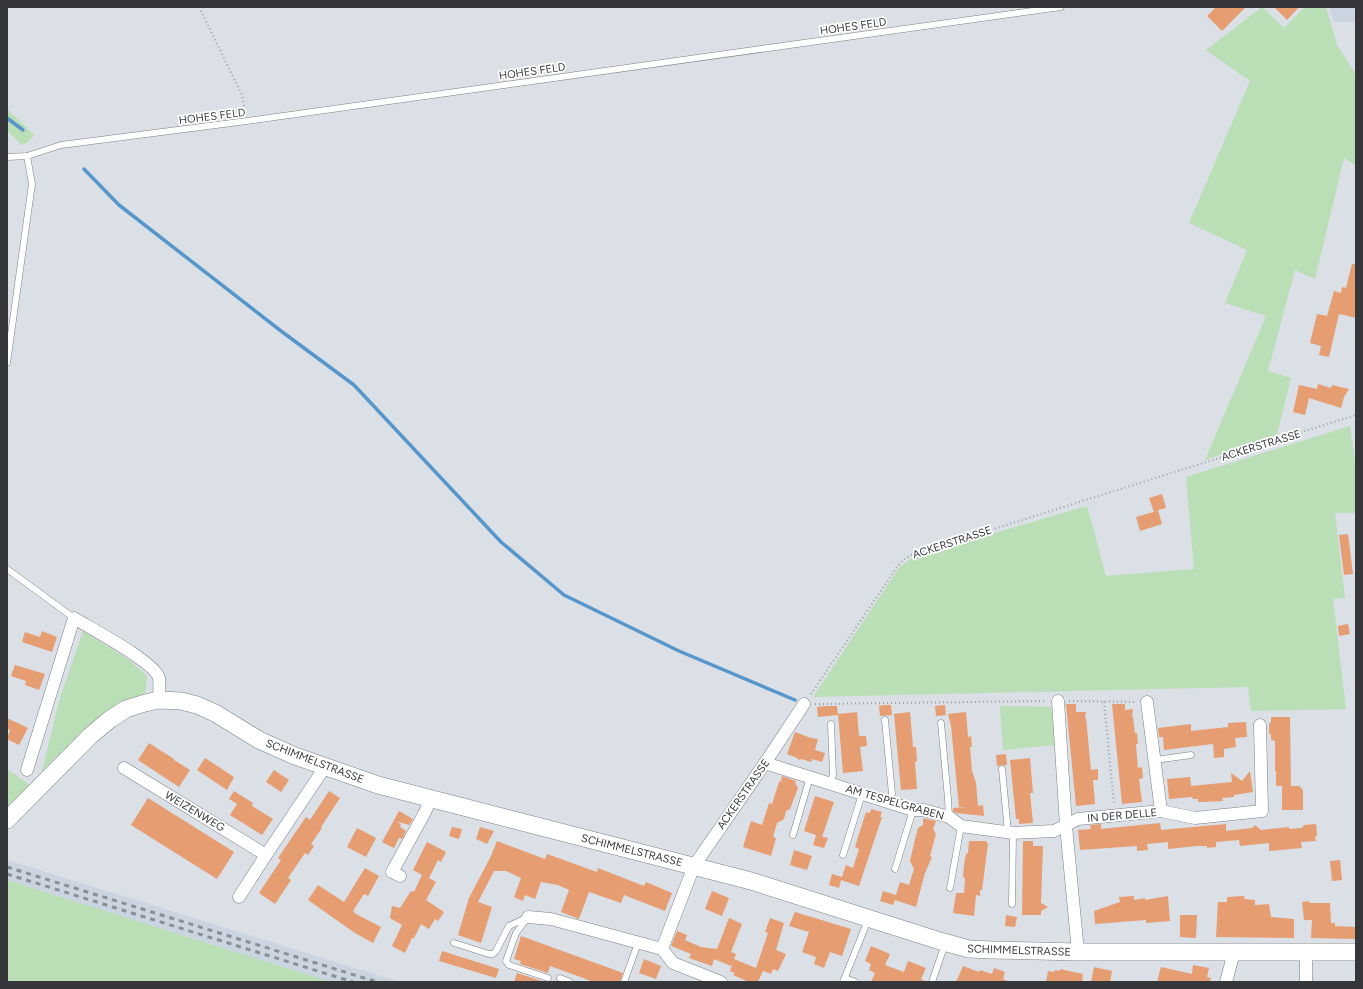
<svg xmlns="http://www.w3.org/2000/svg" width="1363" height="989" font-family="Figtree,sans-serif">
<rect width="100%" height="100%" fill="#dbdfe6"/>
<!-- built -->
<g fill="#cbd4e1">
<polygon points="1329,7 1356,7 1356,22 1334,22"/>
<polygon points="7,861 7,860 400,982 331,982 7,880"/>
</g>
<!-- green -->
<g fill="#badeb6">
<polygon points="1262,7 1284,28 1305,7 1326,7 1337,45 1356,75 1356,166 1344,158 1315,279 1295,270 1268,371 1291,378 1277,435 1205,460 1266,316 1225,303 1247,250 1189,223 1250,81 1206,50"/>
<polygon points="7,109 34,135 28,142 22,145 7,130"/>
<polygon points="1350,426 1356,469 1356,513 1335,513 1345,598 1333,599 1346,709 1251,711 1248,687 813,697 899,568 913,557 1087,506 1106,576 1194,569 1186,477"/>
<polygon points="83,631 129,660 147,676 145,693 106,712 57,756 42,771 60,698"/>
<polygon points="1000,706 1051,707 1055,745 1003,750"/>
<polygon points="7,769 30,785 7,808"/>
<polygon points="7,880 331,982 7,982"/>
</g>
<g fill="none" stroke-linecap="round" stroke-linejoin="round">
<!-- stream -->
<g stroke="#5696cb" stroke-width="3.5">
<polyline points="7,118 23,130"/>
<polyline points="84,169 119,205 281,331 354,385 501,542 564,595 679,651 795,700"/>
</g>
</g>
<!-- building -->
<g fill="#e69d72">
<polygon points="1216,7 1246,7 1222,31 1207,16"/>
<polygon points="1274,7 1299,7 1287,20"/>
<polygon points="1352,264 1356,264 1356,318 1339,314 1329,357 1319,355 1321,346 1310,343 1317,314 1327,316 1334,291 1341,293 1342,287 1346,288"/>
<polygon points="1318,384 1331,388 1332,385 1349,389 1344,397 1341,408 1309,398 1305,415 1293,412 1299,385 1317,389"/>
<polygon points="1162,494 1166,508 1158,510 1162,524 1140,531 1136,517 1157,511 1154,512 1149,498"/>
<polygon points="1348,534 1353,574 1344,575 1339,535"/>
<polygon points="1348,624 1350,634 1339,636 1338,626"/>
<polygon points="42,631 57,637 52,652 22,642 25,632 40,637"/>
<polygon points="15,665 45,674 39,690 25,685 26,681 11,676"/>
<polygon points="1066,704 1076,704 1076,712 1086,712 1085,717 1086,718 1091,770 1098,769 1098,780 1093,780 1095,804 1076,806"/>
<polygon points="1112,704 1125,704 1125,710 1133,709 1132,716 1133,717 1135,733 1137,733 1138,744 1136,744 1138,768 1142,767 1143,778 1139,779 1142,802 1122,804"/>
<polygon points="884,705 891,705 892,715 880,716 879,706"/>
<polygon points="945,705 946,715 936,716 935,706"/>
<polygon points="825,706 837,706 838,715 818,717 817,707"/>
<polygon points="857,712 859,736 866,736 867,746 860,747 863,771 843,773 838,714"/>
<polygon points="910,712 913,747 916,747 917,761 915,762 917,789 901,790 894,714"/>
<polygon points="966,712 968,737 971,736 972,747 970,747 972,771 976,783 978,806 983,805 984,816 956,813 953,811 953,808 967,807 959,807 951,726 948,714"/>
<polygon points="1271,717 1290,717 1291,786 1299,786 1303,790 1303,810 1282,810 1282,786 1276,786 1276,771 1275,771 1275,741 1271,740 1271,735 1269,733 1269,724 1271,722"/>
<polygon points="7,718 28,728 19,745 7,739 10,730 7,728"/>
<polygon points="1246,722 1247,737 1235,738 1236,747 1224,749 1224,757 1214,758 1213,744 1164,750 1163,737 1159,737 1158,728 1191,724 1191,731 1228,727 1228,723"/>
<polygon points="795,732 811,738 818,739 815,750 825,753 822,762 812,759 811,762 801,759 799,760 797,758 787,754"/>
<polygon points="149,743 174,759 174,760 190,770 179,787 138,760"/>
<polygon points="1006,754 1007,765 1002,765 997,766 996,755"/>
<polygon points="205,758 234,777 227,790 197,770"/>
<polygon points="1030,758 1033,793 1030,793 1033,823 1019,824 1019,819 1016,819 1010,760"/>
<polygon points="274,770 289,780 281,792 266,782"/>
<polygon points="1250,771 1253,792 1234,795 1234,797 1222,798 1223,801 1204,802 1198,802 1198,799 1193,799 1192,797 1169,799 1167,779 1190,777 1191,786 1232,782 1231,773 1242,781"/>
<polygon points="782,776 796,781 795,783 798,788 790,809 786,811 784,819 777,823 773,837 776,838 771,856 743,847 751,821 762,825 769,803 772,804 779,782 781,781"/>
<polygon points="234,791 253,803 252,806 273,819 262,835 230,815 237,804 229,799"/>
<polygon points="329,791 340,798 321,827 322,828 311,844 314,846 308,855 305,853 288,878 291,880 275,904 259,893 281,860 278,858 295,833 306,817 310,820"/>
<polygon points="815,796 834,802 822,837 820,836 828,838 824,848 813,845 816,835 804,831"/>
<polygon points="148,798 234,852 217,879 131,825"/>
<polygon points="871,809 882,812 880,817 882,817 859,886 841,880 839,888 829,885 832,874 842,877 846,865 853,868 859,849 855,847 866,812 870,813"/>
<polygon points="399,811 413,819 409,825 395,821 401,824 400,827 406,831 402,839 399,838 394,848 382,842"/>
<polygon points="923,818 936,821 933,829 936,834 930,856 932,857 925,873 916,907 895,900 893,905 880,901 883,891 896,895 900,882 909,885 914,869 910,861 915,839 918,828 923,825"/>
<polygon points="1160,823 1161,830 1226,824 1226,831 1252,828 1255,825 1261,830 1289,827 1289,829 1302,828 1304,825 1316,824 1317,835 1315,837 1316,841 1301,842 1302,848 1269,851 1269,843 1240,846 1239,840 1216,842 1216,847 1207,848 1207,846 1197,846 1168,849 1168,842 1147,844 1148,850 1137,851 1137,846 1080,850 1078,830 1091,829 1090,825 1101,824 1101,829"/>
<polygon points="452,827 462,829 459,839 449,836"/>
<polygon points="480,827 494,831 487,844 476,839"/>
<polygon points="357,828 376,838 366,857 347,847"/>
<polygon points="497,841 545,859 547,854 597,872 598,868 644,886 646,882 672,893 665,911 624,895 621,903 589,892 579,919 561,912 569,890 558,885 541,882 535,899 525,895 523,901 514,897 521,878 506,871 494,871 478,902 492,907 481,943 458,935 469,898 491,856"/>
<polygon points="969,841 986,841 988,844 982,890 980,890 980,896 976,895 974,916 953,913 956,893 964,893 965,879 963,876 964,865 966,854 968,853"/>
<polygon points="1023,841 1033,841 1033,846 1043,846 1041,903 1048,907 1041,911 1041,915 1022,915"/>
<polygon points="427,842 446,852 441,862 438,860 429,878 436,882 426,900 444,912 438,921 435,919 429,929 421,924 414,938 412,938 405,953 392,946 402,925 390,918 392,906 400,908 411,891 414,892 422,875 413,870"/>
<polygon points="794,850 812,856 807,870 790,865"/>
<polygon points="1340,860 1342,880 1332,881 1330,861"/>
<polygon points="365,868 379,876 368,896 364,894 353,911 355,912 354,913 381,927 373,943 355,933 308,900 318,885 344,902"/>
<polygon points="712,891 729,898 722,916 705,909"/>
<polygon points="1134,896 1134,900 1145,898 1145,900 1168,896 1170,921 1146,923 1146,920 1095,924 1094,911 1120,902 1119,897"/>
<polygon points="1244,896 1245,899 1255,900 1255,905 1269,904 1271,917 1294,919 1294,938 1216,937 1218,902 1227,902 1227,897"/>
<polygon points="1308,901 1310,903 1330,903 1331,923 1335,923 1335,926 1356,927 1356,939 1311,938 1312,920 1304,920 1302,902"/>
<polygon points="795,912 851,929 842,956 830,952 824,968 814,964 816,957 802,952 809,932 789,926"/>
<polygon points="1006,915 1017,917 1015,927 1005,926"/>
<polygon points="1180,915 1197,915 1196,938 1180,937"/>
<polygon points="729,918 742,924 731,952 736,954 734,959 756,968 768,933 765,932 770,918 784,923 776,950 786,954 778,971 773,969 771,974 763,971 758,982 749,982 733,975 735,973 730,971 733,963 731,966 714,959 712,966 689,958 691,954 671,946 677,931 687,935 685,940 701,947 717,949"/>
<polygon points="521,936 623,973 620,982 594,982 550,966 548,973 520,964 521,961 514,959"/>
<polygon points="871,946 890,954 885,965 904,972 908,961 926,968 921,979 927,982 871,982 875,973 869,970 871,964 865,961"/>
<polygon points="442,951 499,969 496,978 439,961"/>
<polygon points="644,959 661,966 656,979 639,973"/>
<polygon points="1193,965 1209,968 1207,977 1211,978 1210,982 1157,982 1161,967 1192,974"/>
<polygon points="963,966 979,972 980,970 992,974 994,968 1005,972 1003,979 1010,982 956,982"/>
<polygon points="1094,967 1112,971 1110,982 1091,982"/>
<polygon points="1060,969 1083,974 1082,982 1046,982 1048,971 1054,972 1055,970 1060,971"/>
<polygon points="517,973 545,982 514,982"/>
</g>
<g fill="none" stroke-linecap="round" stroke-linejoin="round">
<!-- lane casing -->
<g stroke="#7c8086" stroke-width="7">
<g id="lane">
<polyline points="7,157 27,156 61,145 247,121 1061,7"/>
<polyline points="7,363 32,184 27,156"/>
<polyline points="7,569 74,618"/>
<polyline points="885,720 892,794 889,802"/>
<polyline points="941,723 948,799 949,817"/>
<polyline points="1155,760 1191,755"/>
<polyline points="1002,769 1008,832"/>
<polyline points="830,784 833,775 831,724"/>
<polyline points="793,835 810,777"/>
<polyline points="843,855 862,794"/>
<polyline points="895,869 913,810"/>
<polyline points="950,888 961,826"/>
<polyline points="1012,904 1013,833"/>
<polyline points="528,917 516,933 506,961 509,965 548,978"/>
<polyline points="454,943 489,954 493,954 496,951 509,926 526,918"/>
<polyline points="560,978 570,982"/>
<polyline points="845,978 855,982"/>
<polyline points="624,982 638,943"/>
<polyline points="843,982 868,920"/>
<polyline points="932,982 945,944"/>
</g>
</g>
<!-- street casing -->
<g stroke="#7c8086" stroke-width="13">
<g id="street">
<polyline points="1058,701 1066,826 1078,952"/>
<polyline points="1147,702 1161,811"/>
<polyline points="765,763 913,810 924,810 949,817 961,826 1013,833 1054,831 1078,819 1161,811 1195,818 1262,811 1260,725"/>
<polyline points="124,768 266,855 325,767"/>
<path d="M 27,770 L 74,618 C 90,628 155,662 159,678 C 160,685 159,693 159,700"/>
<polyline points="400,876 392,872 424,814 431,799"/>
<polyline points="239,897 266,855"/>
<polyline points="528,917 551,919 662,949 694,866 765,763 804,704"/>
<polyline points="662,949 673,963 721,982"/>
<polyline points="1306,952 1306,982"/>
<polyline points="1226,982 1234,952"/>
</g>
</g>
<!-- secondary casing -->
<g stroke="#7c8086" stroke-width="18">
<polyline id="secondary" points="7,820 90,736 109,720 126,709 145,703 159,700 181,701 197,705 215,713 259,740 295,756 378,785 751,881 940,941 969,949 992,950 1078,952 1356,952"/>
</g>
<!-- path -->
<g stroke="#9ca0a5" stroke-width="2" stroke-dasharray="1 3" stroke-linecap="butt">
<polyline points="199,7 242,95 246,114"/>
<polyline points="811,694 897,567 903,560 911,555 1356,415"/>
<polyline points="1069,701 1137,702"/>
<polyline points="1104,702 1114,804"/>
<polyline points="815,704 1047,701"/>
</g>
<!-- lane -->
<use href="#lane" stroke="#fff" stroke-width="6"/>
<!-- street -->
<use href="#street" stroke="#fff" stroke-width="12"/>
<!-- secondary -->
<use href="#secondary" stroke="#fff" stroke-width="17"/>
<!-- rail -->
<g stroke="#8b8e93" stroke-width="3" stroke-dasharray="5 5" stroke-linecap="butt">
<polyline points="7,867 377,982"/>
<polyline points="7,874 353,982"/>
</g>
</g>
<g text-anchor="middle" stroke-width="3.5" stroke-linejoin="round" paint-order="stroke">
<!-- street labels -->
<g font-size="11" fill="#35373a" stroke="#fff">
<text transform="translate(853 26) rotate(-8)" y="4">HOHES FELD</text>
<text transform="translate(532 71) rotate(-8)" y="4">HOHES FELD</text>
<text transform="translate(212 116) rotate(-7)" y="4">HOHES FELD</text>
<text transform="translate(1261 445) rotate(-17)" y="4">ACKERSTRASSE</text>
<text transform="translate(952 542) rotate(-18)" y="4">ACKERSTRASSE</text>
<text transform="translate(315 761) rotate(21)" y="4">SCHIMMELSTRASSE</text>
<text transform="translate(743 794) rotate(-55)" y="4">ACKERSTRASSE</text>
<text transform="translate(895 802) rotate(16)" y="4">AM TESPELGRABEN</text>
<text transform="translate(195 811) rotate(31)" y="4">WEIZENWEG</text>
<text transform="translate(1122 815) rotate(-5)" y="4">IN DER DELLE</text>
<text transform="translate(632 850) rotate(14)" y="4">SCHIMMELSTRASSE</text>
<text transform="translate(1019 950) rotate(2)" y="4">SCHIMMELSTRASSE</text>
</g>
</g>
<!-- border -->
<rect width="1363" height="989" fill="none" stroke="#35373a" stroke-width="16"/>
</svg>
